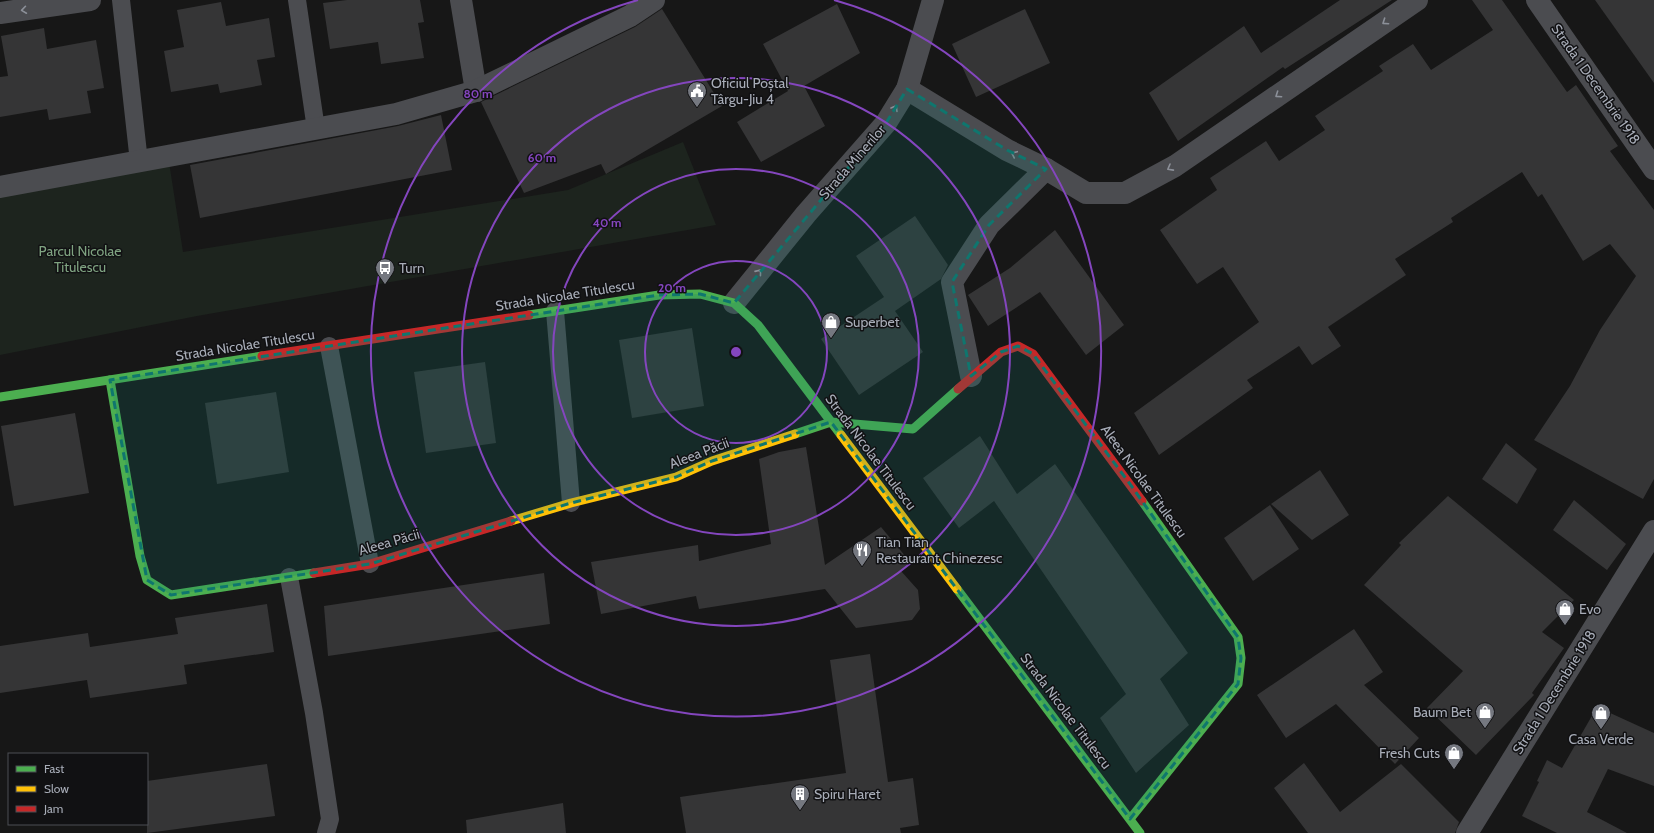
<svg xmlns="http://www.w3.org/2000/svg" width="1654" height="833" font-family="Cabin,sans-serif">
<rect width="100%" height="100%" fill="#171717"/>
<!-- green -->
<polygon fill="#1d241e" points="683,142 716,225 197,316 0,355 0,193 169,162 183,252 568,190"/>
<!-- building -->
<g fill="#353536">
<polygon points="347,0 420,0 424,22 418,23 424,58 381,64 378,42 330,49 323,3"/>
<polygon points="1340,0 1392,0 1285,69 1283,67 1178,141 1149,93 1244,26 1261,53"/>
<polygon points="1472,0 1502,0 1567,92 1576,85 1618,146 1610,151 1654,210 1654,479 1643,499 1534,440 1570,386 1600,330 1636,276 1610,244 1583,261 1542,194 1538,197 1522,172 1451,218 1453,222 1395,259 1406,275 1328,327 1341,346 1312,365 1299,346 1247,380 1253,388 1159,455 1134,413 1259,322 1223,267 1197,284 1160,230 1217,190 1210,178 1266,141 1279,161 1325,130 1315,116 1383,71 1379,66 1413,44 1431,70 1493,30"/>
<polygon points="1595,0 1654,0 1654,83"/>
<polygon points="221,2 226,26 269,18 275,57 257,60 262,85 220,93 218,84 171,92 164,51 184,47 177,10"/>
<polygon points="837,4 860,53 804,86 825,126 761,162 737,122 788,91 763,44"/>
<polygon points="662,9 722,106 606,174 601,164 524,193 481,102 635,27"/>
<polygon points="1025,9 1050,63 976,97 952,44"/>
<polygon points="44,28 47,49 96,40 104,88 87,91 91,113 49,120 47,109 0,117 0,77 8,76 1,36"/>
<polygon points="441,115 452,170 200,218 190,165 398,126"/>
<polygon points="915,216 948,265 941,279 895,311 923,352 859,395 821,339 884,297 856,256"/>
<polygon points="1055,230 1124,325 1086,355 1040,292 988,326 968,295 1010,268"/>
<polygon points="692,328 704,406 632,418 619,340"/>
<polygon points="485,362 496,443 426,453 414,372"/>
<polygon points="276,392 289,472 217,484 205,403"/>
<polygon points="75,413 89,493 14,506 1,426"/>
<polygon points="980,436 1017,494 1055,464 1188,653 1160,679 1189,725 1136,773 1100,718 1126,694 994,501 959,528 923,478"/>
<polygon points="1506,443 1537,469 1517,504 1482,479"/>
<polygon points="806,447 825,565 881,527 911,563 901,571 918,590 920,609 912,620 856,628 825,589 699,609 696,596 601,614 591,562 698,545 699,561 771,544 759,459 779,452"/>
<polygon points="1320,470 1349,515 1312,540 1271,504"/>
<polygon points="1448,496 1574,600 1542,632 1564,648 1532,693 1534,695 1476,755 1427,708 1463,671 1364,585 1401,545 1399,543"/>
<polygon points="1574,500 1626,544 1607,570 1553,530"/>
<polygon points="1270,505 1299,549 1253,581 1224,538"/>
<polygon points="544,573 550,624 328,656 324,606"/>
<polygon points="267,604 274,652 184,665 187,684 90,698 87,680 0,693 0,646 88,633 90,647 178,634 175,618"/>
<polygon points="1354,629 1383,672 1364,685 1419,738 1395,764 1336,704 1286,738 1257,695"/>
<polygon points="870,654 888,782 913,778 919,825 900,828 901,833 686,833 680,797 846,773 830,660"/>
<polygon points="1597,707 1654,733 1654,786 1608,769 1587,812 1627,833 1557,833 1522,816 1539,782 1537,781 1547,760 1562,768"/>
<polygon points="1304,763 1340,812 1401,764 1459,822 1455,833 1308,833 1274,788"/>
<polygon points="267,764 275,816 147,833 147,781"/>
<polygon points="563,803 566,833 467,833 466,820"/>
</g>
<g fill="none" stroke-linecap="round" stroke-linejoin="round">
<!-- lane -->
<g stroke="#4b4c50" stroke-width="18">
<polyline points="121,0 139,162"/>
<polyline points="297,0 316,129"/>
<polyline points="555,311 571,503"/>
<polyline points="329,346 370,564"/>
<polyline points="289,577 314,713 330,819 326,833"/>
</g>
<!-- street -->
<g stroke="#4b4c50" stroke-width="22">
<polyline points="461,0 476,91"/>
<polyline points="1537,0 1654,169"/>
<polyline points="0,13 90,0"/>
<polyline points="907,89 1007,150 1046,169 1086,193 1125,193 1175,166 1417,0"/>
<polyline points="0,187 396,114 476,91 630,16 654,0"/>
<polyline points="734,303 806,214 886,123 907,89 933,0"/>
<polyline points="971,376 952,282 989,225 1046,169"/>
<polyline points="1467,833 1654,531"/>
</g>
<!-- fast -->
<g stroke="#4caf50" stroke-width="9">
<polyline points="529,315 659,295 700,294 734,303 758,325 841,435"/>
<polyline points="110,380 140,556 147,580 171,595 314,573"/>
<polyline points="0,397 262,356"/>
<polyline points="795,434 831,422 913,429 958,389"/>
<polyline points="957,589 1140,833"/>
<polyline points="1130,819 1238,684 1241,658 1238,637 1142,501"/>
</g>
<!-- slow -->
<g stroke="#ffc107" stroke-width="9">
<polyline points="841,435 957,589"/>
<polyline points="511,521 571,503 676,477 712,461 795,434"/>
</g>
<!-- jam -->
<g stroke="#c62828" stroke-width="9">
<polyline points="262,356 529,315"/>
<polyline points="958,389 1001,352 1018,346 1033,354 1142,501"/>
<polyline points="314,573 370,564 511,521"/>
</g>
</g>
<!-- one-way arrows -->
<defs><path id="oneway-chevron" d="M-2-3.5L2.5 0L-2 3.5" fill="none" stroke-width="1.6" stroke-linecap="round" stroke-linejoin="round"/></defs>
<g stroke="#8c9099">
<use href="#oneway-chevron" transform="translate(24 10) rotate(172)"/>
<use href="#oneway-chevron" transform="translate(1385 22) rotate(146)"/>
<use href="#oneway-chevron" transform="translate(1278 95) rotate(146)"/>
<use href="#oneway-chevron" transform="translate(895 108) rotate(-59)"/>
<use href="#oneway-chevron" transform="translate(1014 154) rotate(-155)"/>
<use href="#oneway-chevron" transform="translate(1170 168) rotate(151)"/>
<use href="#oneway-chevron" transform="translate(759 272) rotate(-51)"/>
</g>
<!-- marked area -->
<path fill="#0f766e" fill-opacity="0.2" stroke="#0f766e" stroke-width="3" stroke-dasharray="8 5" stroke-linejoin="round" d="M 907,89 L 1007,150 L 1046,169 L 989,225 L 952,282 L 971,376 L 1001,352 L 1018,346 L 1033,354 L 1130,484 L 1238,637 L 1241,658 L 1238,684 L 1130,819 L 831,422 L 712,461 L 676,477 L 571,503 L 370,564 L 171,595 L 147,580 L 110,380 L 659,295 L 700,294 L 734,303 L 886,123 Z"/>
<!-- distance rings -->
<g fill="none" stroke="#8446be" stroke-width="2">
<circle cx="736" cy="352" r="91"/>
<circle cx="736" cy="352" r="183"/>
<circle cx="736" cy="352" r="274"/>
<path d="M834 0A365 365 0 1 1 638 0"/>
</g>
<!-- icons -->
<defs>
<g id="civic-pin" transform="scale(1)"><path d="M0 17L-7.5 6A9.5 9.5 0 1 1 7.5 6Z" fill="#757880" stroke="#111113"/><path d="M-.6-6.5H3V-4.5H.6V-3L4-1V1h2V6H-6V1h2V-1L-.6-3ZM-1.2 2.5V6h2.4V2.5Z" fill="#fff"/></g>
<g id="bus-pin" transform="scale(1)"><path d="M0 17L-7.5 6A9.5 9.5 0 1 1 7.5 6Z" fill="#757880" stroke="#111113"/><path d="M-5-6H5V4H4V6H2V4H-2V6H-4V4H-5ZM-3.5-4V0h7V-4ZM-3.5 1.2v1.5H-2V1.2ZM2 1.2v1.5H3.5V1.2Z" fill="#fff"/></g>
<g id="shop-pin" transform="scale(1)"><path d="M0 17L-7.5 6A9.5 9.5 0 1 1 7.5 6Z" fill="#757880" stroke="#111113"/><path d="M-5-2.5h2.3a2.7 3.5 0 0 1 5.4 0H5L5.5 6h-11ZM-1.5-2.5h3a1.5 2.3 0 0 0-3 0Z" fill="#fff"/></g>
<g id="restaurant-pin" transform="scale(1)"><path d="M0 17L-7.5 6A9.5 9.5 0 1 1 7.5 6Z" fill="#757880" stroke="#111113"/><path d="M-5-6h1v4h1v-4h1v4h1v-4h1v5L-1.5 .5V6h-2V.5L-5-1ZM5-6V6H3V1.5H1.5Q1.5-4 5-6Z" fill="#fff"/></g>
<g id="building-pin" transform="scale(1)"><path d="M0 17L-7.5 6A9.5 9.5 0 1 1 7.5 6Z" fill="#757880" stroke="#111113"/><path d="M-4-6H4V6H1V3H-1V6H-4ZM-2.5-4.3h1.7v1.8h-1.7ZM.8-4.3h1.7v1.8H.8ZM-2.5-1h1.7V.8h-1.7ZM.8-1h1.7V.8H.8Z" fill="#fff"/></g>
</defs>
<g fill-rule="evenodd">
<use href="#civic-pin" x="697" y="91"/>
<use href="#bus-pin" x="385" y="268"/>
<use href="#shop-pin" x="831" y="322"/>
<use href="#restaurant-pin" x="862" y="550"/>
<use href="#shop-pin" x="1565" y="609"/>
<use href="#shop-pin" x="1485" y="712"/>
<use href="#shop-pin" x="1601" y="713"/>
<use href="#shop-pin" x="1454" y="753"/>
<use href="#building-pin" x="800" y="794"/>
</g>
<g text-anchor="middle" stroke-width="3" stroke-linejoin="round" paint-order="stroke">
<!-- poi labels -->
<g font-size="14" fill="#a8adb8" stroke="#111113" text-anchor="start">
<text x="711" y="88">Oficiul Poștal<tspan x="711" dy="16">Târgu-Jiu 4</tspan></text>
<text x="399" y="273">Turn</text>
<text x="845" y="327">Superbet</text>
<text x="876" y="547">Tian Tian<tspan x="876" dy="16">Restaurant Chinezesc</tspan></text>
<text x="1579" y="614">Evo</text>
<text x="1471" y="717" text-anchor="end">Baum Bet</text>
<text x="1601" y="744" text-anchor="middle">Casa Verde</text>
<text x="1440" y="758" text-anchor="end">Fresh Cuts</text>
<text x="814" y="799">Spiru Haret</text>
</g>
<!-- street labels -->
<g font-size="14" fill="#a8adb8" stroke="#111113">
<text transform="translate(1596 84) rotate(55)" y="5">Strada 1 Decembrie 1918</text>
<text transform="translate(852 162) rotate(-49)" y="5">Strada Minerilor</text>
<text transform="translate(565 295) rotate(-9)" y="5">Strada Nicolae Titulescu</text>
<text transform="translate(245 345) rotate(-9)" y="5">Strada Nicolae Titulescu</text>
<text transform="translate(871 452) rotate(53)" y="5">Strada Nicolae Titulescu</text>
<text transform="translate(699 453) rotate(-21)" y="5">Aleea Păcii</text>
<text transform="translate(1144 481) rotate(54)" y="5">Aleea Nicolae Titulescu</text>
<text transform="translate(389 542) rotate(-16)" y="5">Aleea Păcii</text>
<text transform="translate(1554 692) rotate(-58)" y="5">Strada 1 Decembrie 1918</text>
<text transform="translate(1066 711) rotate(53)" y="5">Strada Nicolae Titulescu</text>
</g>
<!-- park labels -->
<g font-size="14" fill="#7fa381" stroke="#111113">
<text x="80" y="256">Parcul Nicolae<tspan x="80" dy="16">Titulescu</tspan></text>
</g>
</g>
<circle cx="736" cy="352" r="6" fill="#8446be" stroke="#111113" stroke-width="2"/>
<g font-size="12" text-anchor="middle" font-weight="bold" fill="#8446be" stroke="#111113" stroke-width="3" stroke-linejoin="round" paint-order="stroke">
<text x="478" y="98">80 m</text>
<text x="542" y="162">60 m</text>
<text x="607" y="227">40 m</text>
<text x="672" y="292">20 m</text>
</g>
<!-- legend -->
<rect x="8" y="753" width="140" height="72" fill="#111113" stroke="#4d4f55"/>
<rect x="16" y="766" width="20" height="6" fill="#4caf50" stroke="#4d4f55"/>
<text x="44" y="773" font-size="12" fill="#a8adb8">Fast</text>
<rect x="16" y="786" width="20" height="6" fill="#ffc107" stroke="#4d4f55"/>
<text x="44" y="793" font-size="12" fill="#a8adb8">Slow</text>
<rect x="16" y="806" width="20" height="6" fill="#c62828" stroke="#4d4f55"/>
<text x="44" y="813" font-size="12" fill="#a8adb8">Jam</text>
</svg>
